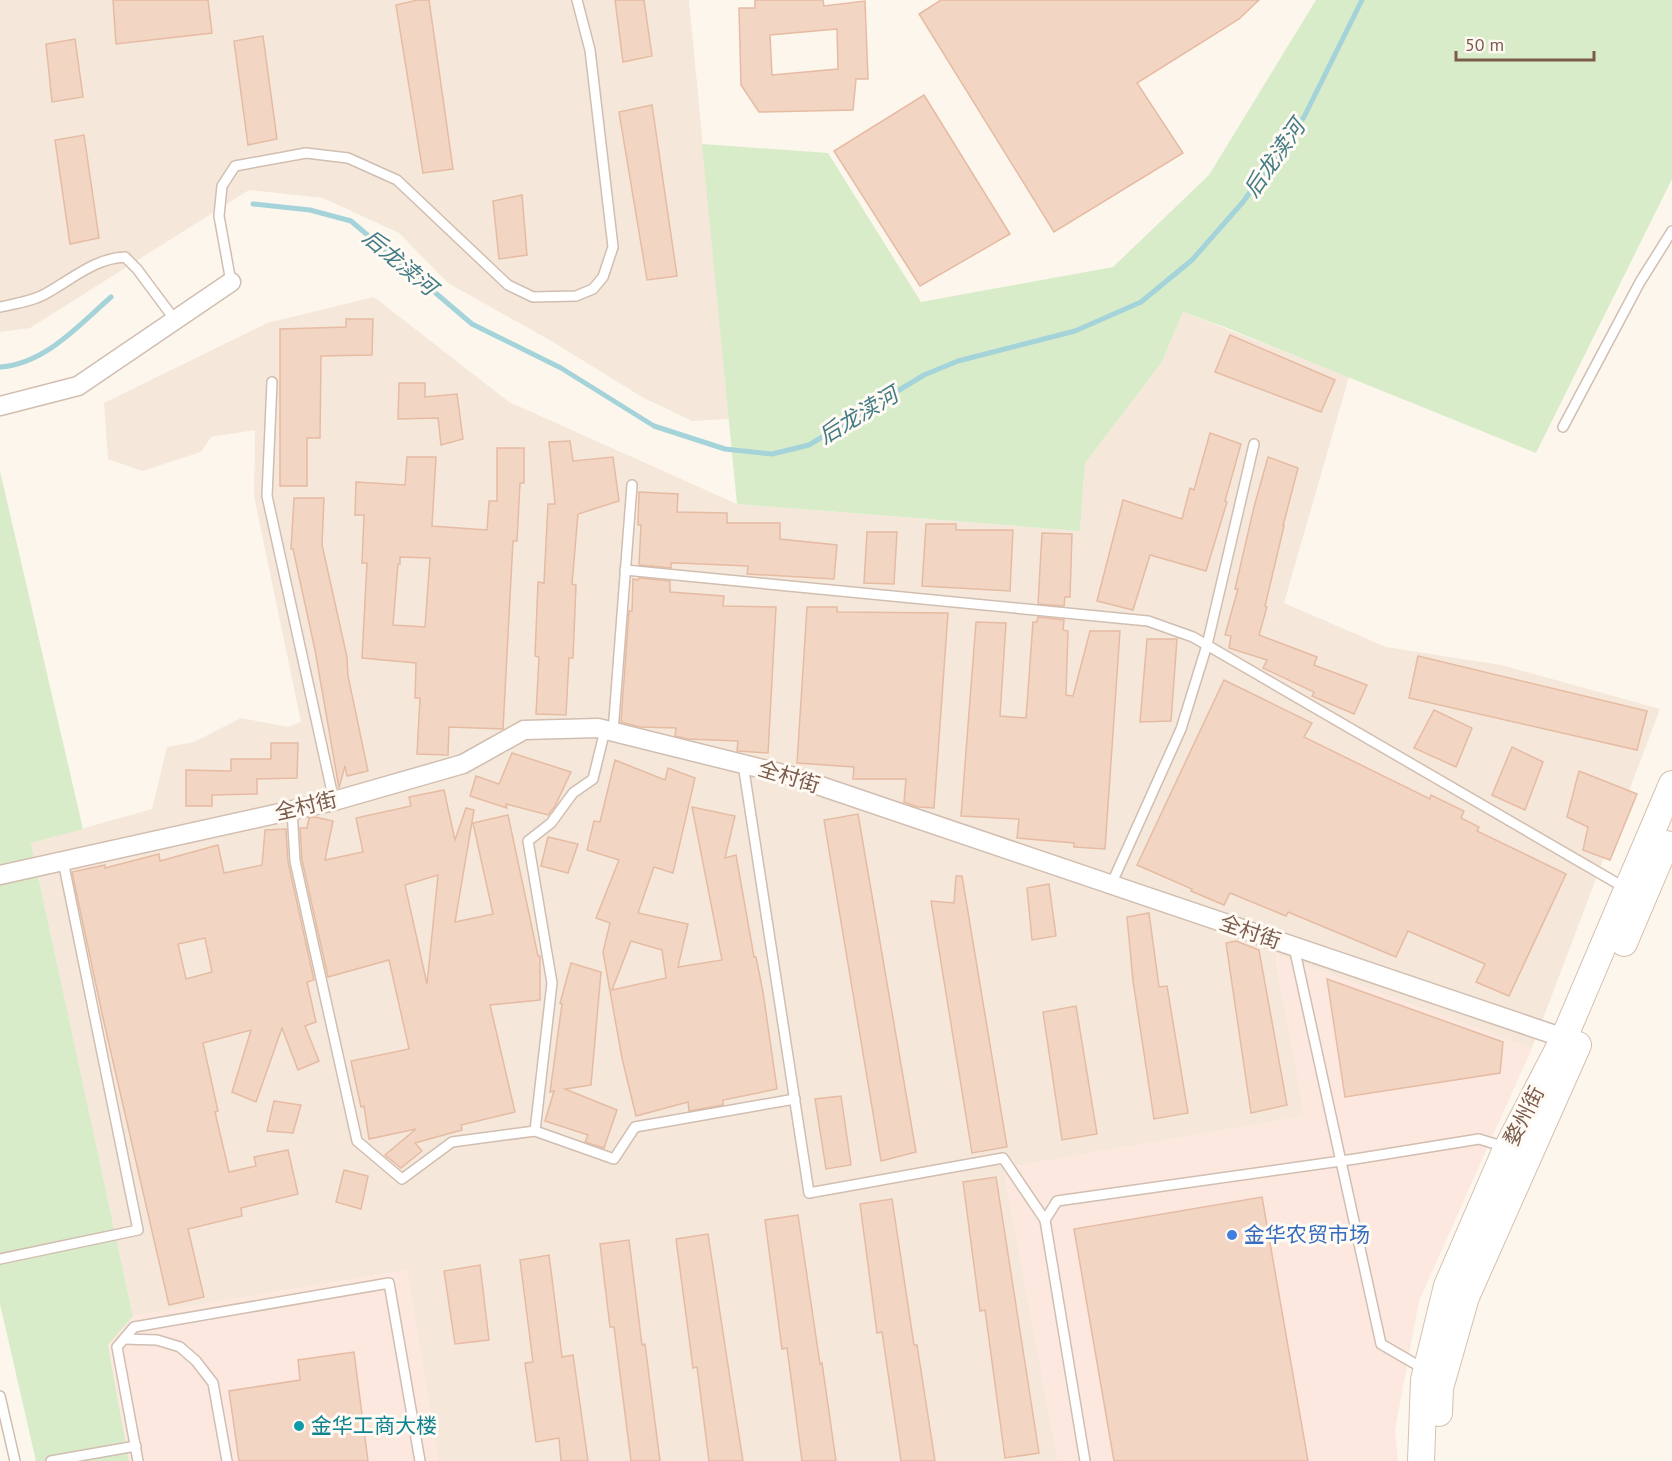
<svg xmlns="http://www.w3.org/2000/svg" width="1672" height="1461" font-family="'PT Sans','Noto Sans SC',sans-serif">
<rect width="100%" height="100%" fill="#fdf6ec"/>
<!-- residential -->
<g fill="#f5e8da">
<polygon points="0,0 689,0 729,419 692,421 642,397 553,342 448,283 399,233 323,198 249,190 30,328 0,332"/>
<polygon points="374,297 509,402 737,504 1080,531 1085,463 1162,362 1183,312 1349,377 1284,603 1386,647 1501,665 1660,709 1532,1048 1276,961 1305,1116 1004,1168 1058,1461 438,1461 407,1270 133,1316 31,843 152,809 167,747 194,742 241,718 288,727 301,722 254,496 255,430 211,437 201,452 142,471 108,459 104,403 267,323"/>
</g>
<!-- commercial -->
<g fill="#fde8e0">
<polygon points="1275,954 1532,1048 1419,1301 1395,1430 1398,1461 1058,1461 1003,1168 1304,1116"/>
<polygon points="407,1270 438,1461 129,1461 108,1345 133,1316"/>
</g>
<!-- green -->
<g fill="#d8ecc9">
<polygon points="1316,0 1672,0 1672,179 1536,453 1227,328 1183,312 1162,362 1085,463 1080,531 737,504 702,144 828,153 921,302 1113,267 1209,175"/>
<polygon points="0,471 83,829 31,843 133,1316 108,1345 129,1461 36,1461 0,1304"/>
</g>
<g fill="none" stroke-linecap="round" stroke-linejoin="round">
<!-- stream -->
<g stroke="#a5d3da" stroke-width="5">
<polyline points="253,204 310,210 351,221 472,324 561,368 654,426 725,449 772,454 809,445 924,375 958,361 1075,331 1141,302 1192,260 1243,202 1304,117 1362,0"/>
<path d="M 0,367 C 45,364 79,325 111,297"/>
</g>
</g>
<!-- building -->
<g fill="#f3d5c3" stroke="#e6bba3" stroke-width="1.5" fill-rule="evenodd">
<polygon points="113,0 208,0 212,33 116,44"/>
<polygon points="418,0 429,0 453,169 423,173 396,5"/>
<polygon points="615,0 644,0 652,56 623,62"/>
<path d="M 755,0 L 823,0 L 824,6 L 865,1 L 868,79 L 856,79 L 853,110 L 759,112 L 741,85 L 739,8 L 755,8 ZM 837,29 L 838,69 L 772,75 L 770,35 Z"/>
<polygon points="941,0 1259,0 1239,19 1137,83 1183,153 1054,232 919,14"/>
<polygon points="263,36 277,139 248,145 234,41"/>
<polygon points="75,39 83,97 52,102 46,44"/>
<polygon points="924,95 1010,234 920,286 834,151"/>
<polygon points="652,105 677,276 647,280 619,112"/>
<polygon points="84,135 99,238 70,244 55,140"/>
<polygon points="522,195 527,255 499,259 493,201"/>
<polygon points="346,319 373,319 372,355 321,356 320,438 307,438 307,486 280,486 280,329 346,327"/>
<polygon points="1230,335 1335,380 1321,412 1215,372"/>
<polygon points="399,383 425,383 425,397 457,394 463,439 441,445 438,418 398,419"/>
<polygon points="1210,433 1241,444 1225,501 1227,502 1206,571 1150,555 1133,610 1097,601 1123,500 1182,519 1190,488 1194,490"/>
<polygon points="570,441 573,461 613,457 619,501 578,514 572,584 576,585 573,658 569,658 566,715 536,714 539,657 535,656 538,582 544,583 548,504 555,504 549,442"/>
<path d="M 497,448 L 524,448 L 524,483 L 520,483 L 517,541 L 513,541 L 503,729 L 449,727 L 448,755 L 417,754 L 420,698 L 415,698 L 416,663 L 362,658 L 367,563 L 362,563 L 364,515 L 355,515 L 356,482 L 405,485 L 407,457 L 436,457 L 432,526 L 487,530 L 489,501 L 497,501 ZM 400,557 L 430,558 L 425,627 L 393,625 L 398,564 L 400,564 Z"/>
<polygon points="1268,457 1298,468 1283,526 1284,526 1265,606 1267,607 1259,635 1317,657 1314,665 1367,685 1354,714 1312,696 1314,692 1263,668 1267,660 1229,648 1231,636 1225,635 1238,589 1235,589 1254,507"/>
<polygon points="639,492 678,494 677,512 727,513 727,523 780,523 780,539 837,545 834,579 747,574 748,566 677,563 671,563 671,568 639,565 641,525 638,525"/>
<polygon points="294,498 324,498 322,545 347,657 348,676 368,771 347,776 345,766 339,788 315,650 293,549 291,549"/>
<polygon points="926,524 956,524 956,530 1013,530 1010,591 922,586"/>
<polygon points="867,532 897,532 894,584 864,583"/>
<polygon points="1042,533 1072,534 1070,597 1065,597 1064,606 1038,604"/>
<polygon points="639,578 670,581 670,592 724,596 723,606 776,607 768,753 737,751 738,741 688,739 675,736 676,728 640,727 621,722 629,611 632,611 633,579 638,580"/>
<polygon points="807,607 837,607 837,612 948,613 934,808 918,807 904,802 906,779 853,779 854,767 797,763"/>
<polygon points="1038,617 1064,620 1063,630 1068,631 1066,695 1073,696 1090,631 1120,631 1105,849 1074,847 1074,843 1017,838 1019,819 961,816 976,622 1006,623 1000,716 1026,718 1033,622 1037,622"/>
<polygon points="1147,639 1177,639 1171,721 1140,722"/>
<polygon points="1418,656 1647,711 1637,750 1409,698"/>
<polygon points="1224,680 1312,723 1304,737 1430,799 1431,795 1464,811 1461,818 1479,827 1477,831 1566,874 1509,996 1476,982 1485,964 1408,931 1396,957 1288,912 1286,916 1230,893 1224,905 1191,891 1192,889 1137,865"/>
<polygon points="1434,710 1472,728 1456,767 1414,748"/>
<polygon points="271,743 298,743 297,778 257,779 257,794 212,795 212,806 186,806 186,770 231,771 231,759 271,759"/>
<polygon points="1512,747 1543,762 1525,810 1492,795"/>
<polygon points="512,753 571,772 555,806 548,815 506,804 507,808 470,796 476,776 499,784"/>
<path d="M 615,760 L 665,780 L 668,768 L 695,778 L 673,873 L 654,867 L 638,913 L 688,924 L 678,967 L 722,960 L 692,807 L 735,816 L 725,858 L 736,855 L 754,957 L 756,957 L 763,992 L 777,1089 L 723,1100 L 723,1105 L 689,1111 L 688,1102 L 636,1116 L 622,1058 L 603,952 L 610,923 L 596,918 L 619,860 L 587,850 L 594,821 L 600,822 ZM 631,941 L 662,950 L 666,978 L 612,990 Z"/>
<polygon points="1579,771 1637,794 1610,860 1583,850 1588,827 1567,817"/>
<path d="M 444,790 L 455,840 L 466,808 L 474,810 L 455,922 L 493,914 L 473,823 L 508,815 L 538,956 L 540,956 L 540,1000 L 490,1005 L 515,1112 L 461,1125 L 462,1130 L 415,1143 L 422,1151 L 401,1168 L 385,1155 L 416,1129 L 369,1139 L 364,1106 L 361,1107 L 351,1061 L 409,1049 L 389,960 L 328,977 L 302,860 L 300,828 L 307,828 L 309,818 L 315,817 L 333,821 L 325,860 L 363,852 L 356,818 L 411,806 L 409,797 ZM 438,875 L 427,984 L 405,885 Z"/>
<polygon points="858,814 916,1152 881,1161 824,820"/>
<path d="M 286,829 L 288,862 L 314,980 L 307,982 L 316,1022 L 305,1026 L 319,1061 L 298,1070 L 282,1028 L 256,1102 L 232,1092 L 251,1030 L 203,1043 L 218,1111 L 215,1112 L 229,1172 L 256,1166 L 254,1157 L 288,1150 L 298,1194 L 241,1208 L 242,1216 L 188,1229 L 204,1297 L 169,1305 L 103,1018 L 72,872 L 105,865 L 105,868 L 159,854 L 160,861 L 218,845 L 224,873 L 262,865 L 265,830 ZM 205,938 L 212,972 L 186,979 L 178,944 Z"/>
<polygon points="548,837 578,844 568,873 541,866"/>
<polygon points="956,876 962,876 1007,1147 972,1153 931,901 954,903"/>
<polygon points="1049,884 1056,936 1032,940 1027,888"/>
<polygon points="1149,913 1159,987 1167,986 1188,1113 1154,1119 1133,981 1127,917"/>
<polygon points="1236,941 1259,950 1287,1105 1251,1113 1226,943"/>
<polygon points="571,963 601,972 591,1085 565,1089 617,1110 604,1148 585,1142 588,1135 545,1121 554,1091 550,1092 562,1004 560,1003"/>
<polygon points="1327,979 1503,1042 1500,1073 1345,1097"/>
<polygon points="1076,1006 1097,1134 1062,1140 1043,1012"/>
<polygon points="841,1096 851,1165 826,1169 815,1099"/>
<polygon points="274,1101 301,1105 293,1133 267,1131"/>
<polygon points="344,1170 368,1176 361,1209 336,1202"/>
<polygon points="996,1177 1039,1453 1005,1458 985,1310 980,1311 963,1182"/>
<polygon points="1262,1197 1308,1461 1114,1461 1074,1229"/>
<polygon points="892,1199 914,1345 917,1345 935,1461 901,1461 882,1332 877,1333 860,1204"/>
<polygon points="798,1215 820,1364 822,1363 836,1461 802,1461 787,1348 782,1349 765,1220"/>
<polygon points="708,1234 731,1385 743,1461 709,1461 697,1367 693,1368 676,1239"/>
<polygon points="629,1240 642,1345 645,1344 660,1461 631,1461 614,1327 610,1327 600,1244"/>
<polygon points="549,1255 562,1357 573,1355 588,1461 561,1461 559,1438 536,1442 525,1363 533,1362 520,1260"/>
<polygon points="480,1265 489,1340 455,1344 444,1271"/>
<polygon points="354,1352 368,1461 239,1461 229,1391 300,1380 298,1360"/>
</g>
<g fill="none" stroke-linecap="round" stroke-linejoin="round">
<!-- lane casing -->
<g stroke="#d1beb0" stroke-width="12">
<g id="lane">
<polyline points="231,282 219,216 222,186 235,166 306,153 348,158 397,180 508,285 533,297 576,296 593,289 603,277 613,247 590,50 577,0"/>
<path d="M 0,307 C 14,304 33,301 45,294 C 71,280 95,258 125,257 L 137,269 L 175,320"/>
<polyline points="272,382 267,496 334,801"/>
<polyline points="1563,427 1640,282 1672,231"/>
<polyline points="625,570 1148,621 1193,637 1627,889"/>
<polyline points="613,732 632,485"/>
<polyline points="743,764 809,1193 1003,1158 1045,1220"/>
<polyline points="292,810 295,861 357,1141 402,1179 452,1142 535,1131 614,1159 635,1127 795,1099"/>
<polyline points="1111,885 1181,729 1207,645 1254,444"/>
<polyline points="1294,947 1381,1344 1424,1369"/>
<polyline points="535,1131 552,983 528,841 551,823 573,793 593,779 605,730"/>
<polyline points="0,1259 138,1230 63,861"/>
<polyline points="124,1339 157,1340 180,1347 196,1361 213,1383 227,1461"/>
<polyline points="0,1396 15,1461"/>
<polyline points="51,1461 136,1446"/>
<polyline points="138,1461 117,1347 134,1327 389,1283 420,1461"/>
<polyline points="1085,1461 1045,1220 1057,1201 1355,1159 1479,1139 1505,1147"/>
</g>
</g>
<!-- street casing -->
<g stroke="#d1beb0" stroke-width="21">
<g id="street">
<polyline points="0,406 78,386 231,282"/>
<polyline points="0,875 334,801 463,764 524,730 598,728 791,776 1564,1038"/>
</g>
</g>
<!-- secondary casing -->
<g stroke="#d6c0b0" stroke-width="28">
<g id="secondary">
<polyline points="1624,943 1666,844"/>
<polyline points="1439,1413 1440,1388 1466,1297 1578,1045"/>
<polyline points="1421,1461 1424,1380 1447,1286 1504,1154 1564,1038 1672,784"/>
</g>
</g>
<!-- lane -->
<use href="#lane" stroke="#fff" stroke-width="9"/>
<!-- street -->
<use href="#street" stroke="#fff" stroke-width="18"/>
<!-- secondary -->
<use href="#secondary" stroke="#fff" stroke-width="26"/>
</g>
<!-- markers -->
<circle fill="#3f7fe0" stroke="#fffaf3" stroke-width="2" cx="1232" cy="1235" r="6"/>
<circle fill="#0f9aa8" stroke="#fffaf3" stroke-width="2" cx="299" cy="1426" r="6"/>
<g text-anchor="middle" stroke-width="6" stroke-linejoin="round" paint-order="stroke">
<!-- street labels -->
<g font-size="21" fill="#7a5c4d" stroke="#fffaf3">
<text transform="translate(789 777) rotate(17)" y="7">全村街</text>
<text transform="translate(306 806) rotate(-13)" y="7">全村街</text>
<text transform="translate(1250 932) rotate(19)" y="7">全村街</text>
<text transform="translate(1524 1116) rotate(-63)" y="7">婺州街</text>
</g>
<!-- shop labels -->
<g font-size="21" fill="#366cbe" stroke="#fffaf3" text-anchor="start">
<text x="1244" y="1242">金华农贸市场</text>
</g>
<!-- culture labels -->
<g font-size="21" fill="#0d838f" stroke="#fffaf3" text-anchor="start">
<text x="311" y="1433">金华工商大楼</text>
</g>
<!-- water labels -->
<g font-size="22" font-style="italic" fill="#437c86" stroke="#fffaf3">
<text transform="translate(1274 158) rotate(-55)" y="8">后龙渎河</text>
<text transform="translate(400 262) rotate(40)" y="8">后龙渎河</text>
<text transform="translate(858 415) rotate(-31)" y="8">后龙渎河</text>
</g>
</g>
<!-- scale -->
<path d="M1456 51v9h138v-9" fill="none" stroke="#7a5c4d" stroke-width="3"/>
<text x="1465" y="51" font-size="18" fill="#7a5c4d" stroke="#fffaf3" stroke-width="4.5" paint-order="stroke">50 m</text>
</svg>
